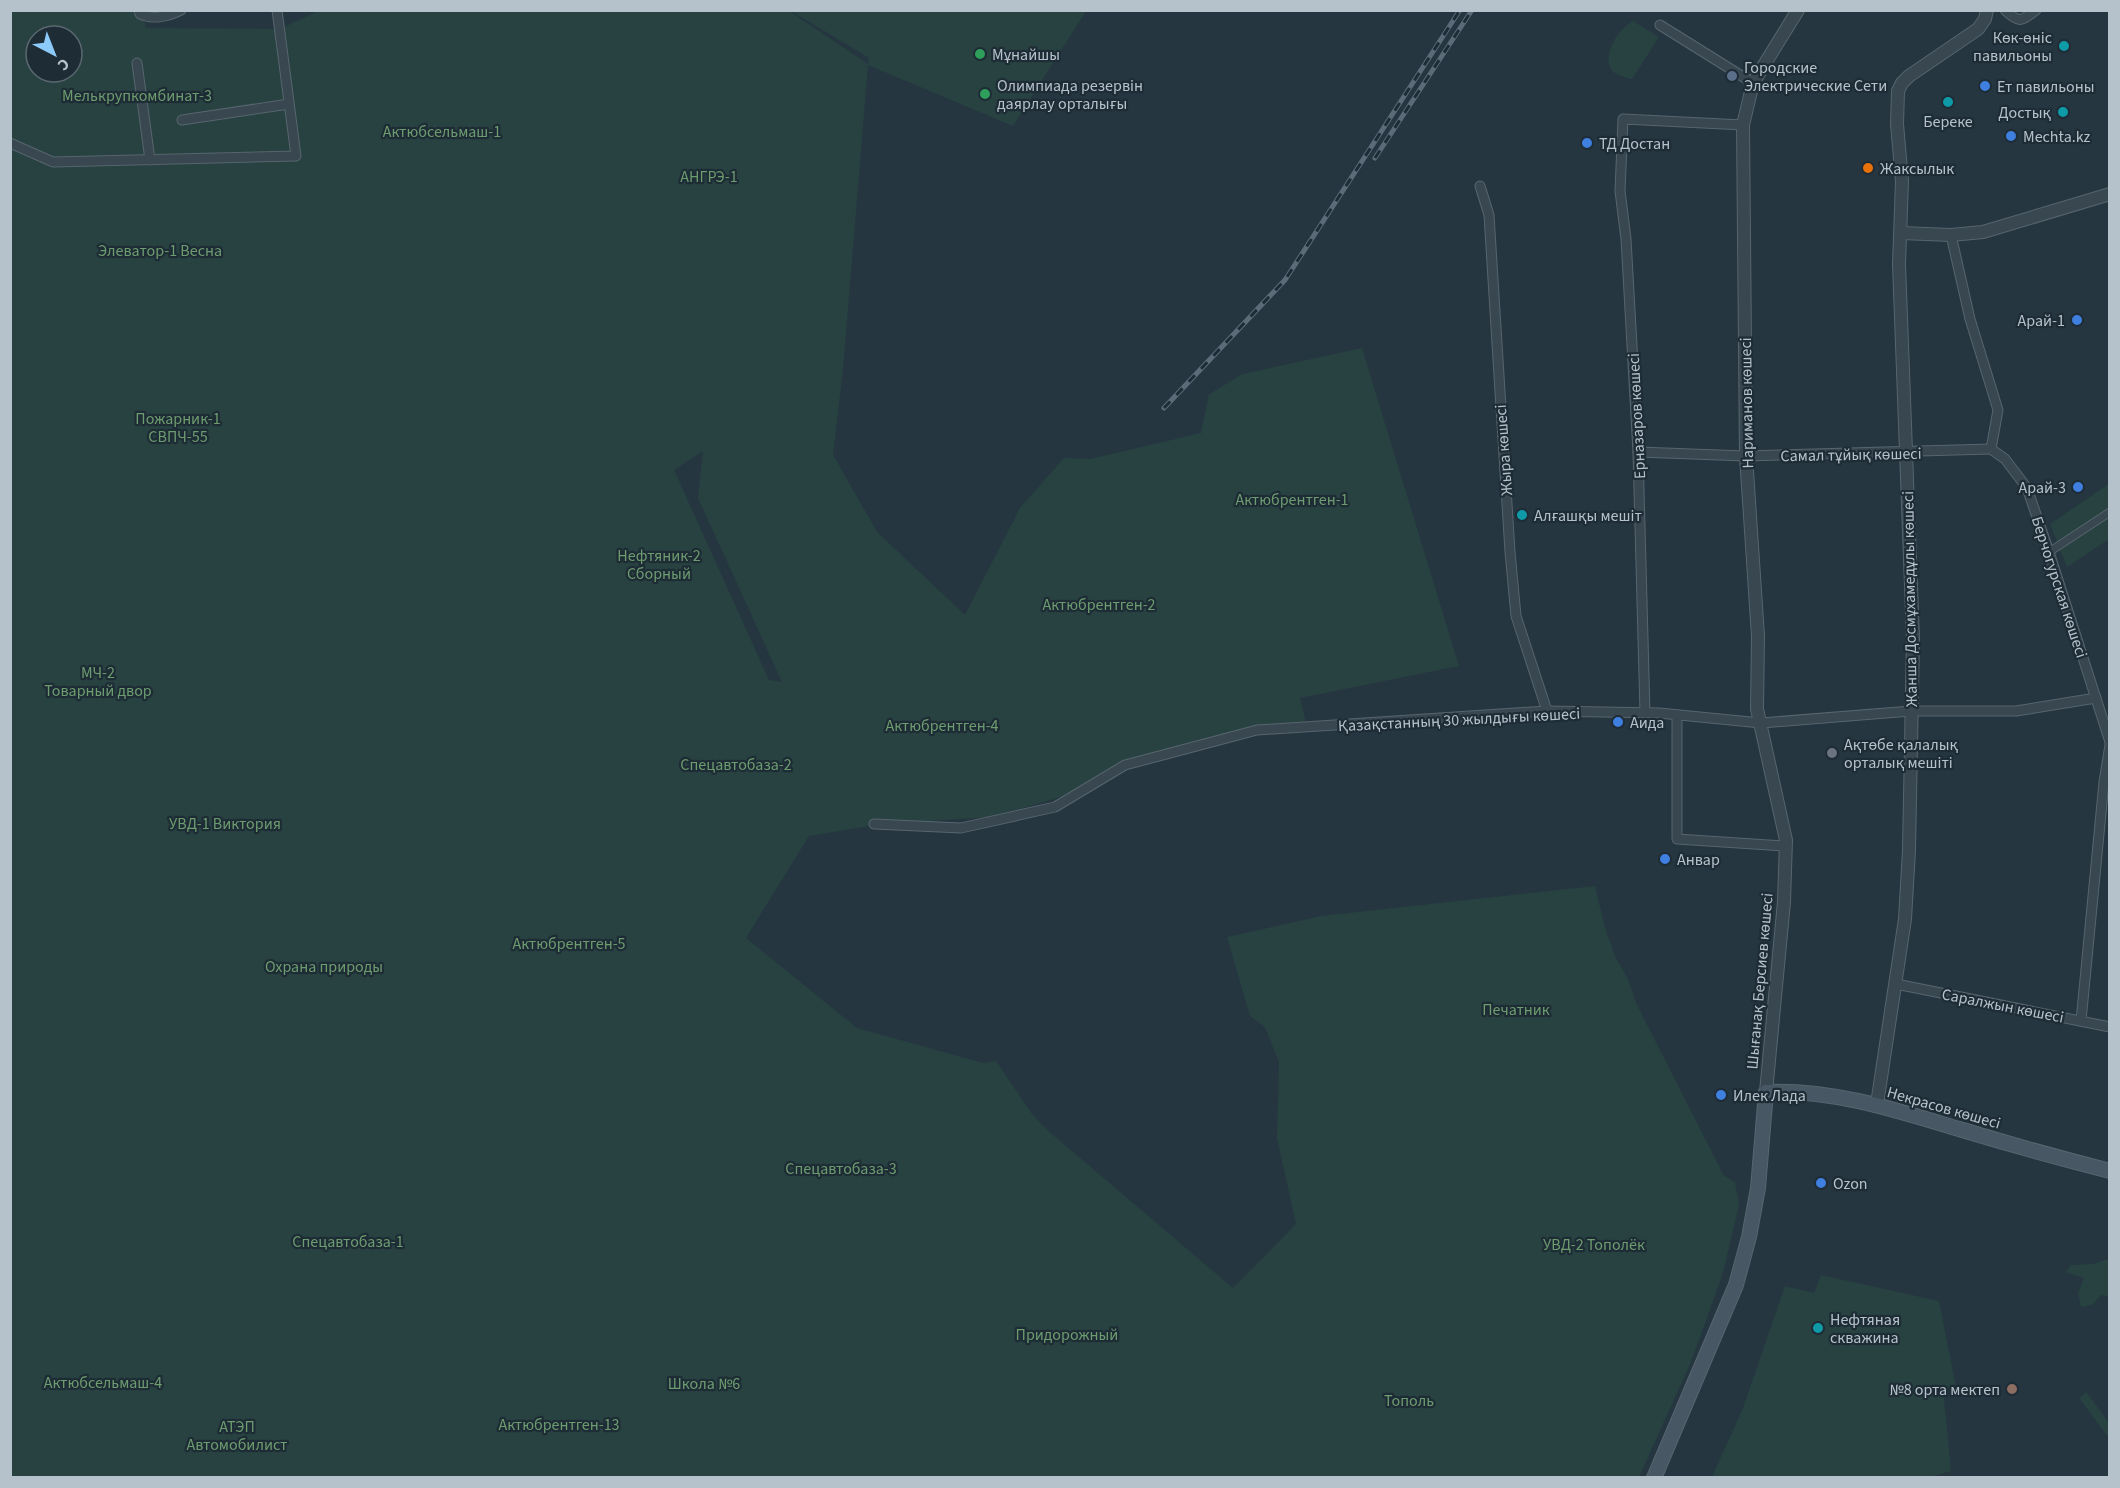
<svg xmlns="http://www.w3.org/2000/svg" width="2120" height="1488" font-family="'Source Sans 3',sans-serif">
<rect width="100%" height="100%" fill="#253641"/>
<!-- green -->
<g fill="#274240" fill-rule="evenodd">
<path d="M 320,10 L 789,11 L 868,64 L 869,58 L 791,11 L 1086,11 L 1013,126 L 868,65 L 843,369 L 833,455 L 877,532 L 965,615 L 1020,508 L 1064,458 L 1090,459 L 1201,433 L 1209,394 L 1243,374 L 1362,348 L 1459,666 L 1300,698 L 1307,727 L 1257,730 L 1131,765 L 1057,798 L 992,817 L 882,824 L 809,836 L 746,938 L 857,1028 L 983,1063 L 996,1061 L 1032,1114 L 1046,1129 L 1233,1288 L 1296,1224 L 1277,1138 L 1279,1062 L 1265,1027 L 1250,1016 L 1227,937 L 1321,916 L 1595,886 L 1605,928 L 1616,958 L 1628,979 L 1636,1003 L 1724,1176 L 1735,1182 L 1739,1205 L 1723,1273 L 1691,1362 L 1639,1477 L 11,1477 L 10,11 L 142,11 L 146,28 L 280,29 ZM 36,36 L 72,36 L 72,72 L 36,72 ZM 703,451 L 698,498 L 782,682 L 769,680 L 674,470 Z"/>
<path d="M 1633,21 L 1659,37 L 1632,79 C 1626,77 1614,75 1611,69 C 1602,54 1619,28 1633,21 Z"/>
<polygon points="2109,484 2109,539 2067,567 2050,524"/>
<polygon points="2110,1258 2109,1297 2101,1295 2092,1305 2081,1307 2078,1293 2084,1278 2066,1272 2071,1265 2094,1264"/>
<polygon points="1821,1275 1939,1301 1956,1387 1943,1389 1951,1471 1926,1478 1712,1477 1743,1408 1785,1286 1814,1293"/>
<polygon points="2086,1392 2109,1423 2109,1438 2079,1398"/>
</g>
<g fill="none" stroke-linecap="round" stroke-linejoin="round">
<!-- pedestrian casing -->
<g stroke="#57656e" stroke-width="9">
<polyline id="pedestrian" points="2049,552 2110,512"/>
</g>
<!-- minor casing -->
<g stroke="#57656e" stroke-width="11">
<g id="minor">
<path d="M 139,10 L 140,14 C 153,20 169,16 181,10"/>
<path d="M 2005,10 C 2020,24 2021,21 2036,10"/>
<polyline points="1660,25 1753,83"/>
<polyline points="137,63 150,160"/>
<polyline points="182,120 289,104"/>
<polyline points="10,143 53,162 296,156 277,10"/>
<polyline points="1480,186 1489,215 1510,552 1516,616 1547,711"/>
<polyline points="1951,235 1970,319 1998,410 1991,449"/>
<polyline points="1991,449 2005,459 2027,488 2049,552 2110,742"/>
<polyline points="1638,452 1746,456 1991,449"/>
<polyline points="1645,713 1638,452 1626,239 1620,191 1623,119 1743,125"/>
<polyline points="1677,715 1677,839 1785,846"/>
<polyline points="874,824 961,828 1055,807 1125,765 1257,730 1547,711 1659,713 1761,723 1911,711 2016,711 2096,698"/>
<polyline points="1896,984 2110,1027"/>
<polyline points="2081,1021 2104,782 2110,745"/>
</g>
</g>
<!-- tertiary casing -->
<g stroke="#57656e" stroke-width="14">
<g id="tertiary">
<polyline points="1901,233 1951,235 1983,232 2110,194"/>
<polyline points="1766,1092 1784,902 1786,840 1757,709 1758,636 1746,456 1743,125 1753,83 1798,10"/>
<polyline points="1877,1104 1905,919 1909,850 1913,639 1899,264 1902,181 1897,124 1898,91 1902,83 1909,76 1978,29 1985,19 1987,10"/>
</g>
</g>
<!-- secondary casing -->
<g stroke="#57656e" stroke-width="16">
<path id="secondary" d="M 1654,1478 L 1736,1285 L 1749,1237 L 1758,1188 L 1766,1092 C 1832,1089 1896,1110 1959,1129 C 2009,1144 2059,1158 2110,1171"/>
</g>
<!-- pedestrian -->
<use href="#pedestrian" stroke="#394751" stroke-width="7"/>
<!-- minor -->
<use href="#minor" stroke="#394751" stroke-width="9"/>
<!-- tertiary -->
<use href="#tertiary" stroke="#394751" stroke-width="12"/>
<!-- secondary -->
<use href="#secondary" stroke="#475764" stroke-width="14"/>
<!-- rail casing -->
<g stroke="#5b6c78" stroke-width="5">
<g id="rail">
<polyline points="1375,158 1472,10"/>
<polyline points="1164,408 1285,280 1460,10"/>
</g>
</g>
<!-- rail -->
<use href="#rail" stroke="#1e2c36" stroke-width="3" stroke-dasharray="9" stroke-linecap="butt"/>
</g>
<!-- markers -->
<g fill="#0f9aa8" stroke="#1e2c36" stroke-width="2">
<circle cx="2064" cy="46" r="6"/>
<circle cx="1948" cy="102" r="6"/>
<circle cx="2063" cy="112" r="6"/>
<circle cx="1522" cy="515" r="6"/>
<circle cx="1818" cy="1328" r="6"/>
</g>
<g fill="#2e9e5b" stroke="#1e2c36" stroke-width="2">
<circle cx="980" cy="54" r="6"/>
<circle cx="985" cy="94" r="6"/>
</g>
<circle fill="#5c6f8a" stroke="#1e2c36" stroke-width="2" cx="1732" cy="76" r="6"/>
<g fill="#3f7fe0" stroke="#1e2c36" stroke-width="2">
<circle cx="1985" cy="86" r="6"/>
<circle cx="2011" cy="136" r="6"/>
<circle cx="1587" cy="143" r="6"/>
<circle cx="2077" cy="320" r="6"/>
<circle cx="2078" cy="487" r="6"/>
<circle cx="1618" cy="722" r="6"/>
<circle cx="1665" cy="859" r="6"/>
<circle cx="1721" cy="1095" r="6"/>
<circle cx="1821" cy="1183" r="6"/>
</g>
<circle fill="#e8710a" stroke="#1e2c36" stroke-width="2" cx="1868" cy="168" r="6"/>
<circle fill="#6b7280" stroke="#1e2c36" stroke-width="2" cx="1832" cy="753" r="6"/>
<circle fill="#8d6e63" stroke="#1e2c36" stroke-width="2" cx="2012" cy="1389" r="6"/>
<g text-anchor="middle" stroke-width="4.5" stroke-linejoin="round" paint-order="stroke">
<!-- poi labels -->
<g font-size="16" fill="#b6c2cb" stroke="#1e2c36" text-anchor="start">
<text x="2052" y="43" text-anchor="end">Көк-өніс<tspan x="2052" dy="18">павильоны</tspan></text>
<text x="992" y="60">Мұнайшы</text>
<text x="1744" y="73">Городские<tspan x="1744" dy="18">Электрические Сети</tspan></text>
<text x="997" y="91">Олимпиада резервін<tspan x="997" dy="18">даярлау орталығы</tspan></text>
<text x="1997" y="92">Ет павильоны</text>
<text x="2051" y="118" text-anchor="end">Достық</text>
<text x="1948" y="127" text-anchor="middle">Береке</text>
<text x="2023" y="142">Mechta.kz</text>
<text x="1599" y="149">ТД Достан</text>
<text x="1880" y="174">Жаксылык</text>
<text x="2065" y="326" text-anchor="end">Арай-1</text>
<text x="2066" y="493" text-anchor="end">Арай-3</text>
<text x="1534" y="521">Алғашқы мешіт</text>
<text x="1630" y="728">Аида</text>
<text x="1844" y="750">Ақтөбе қалалық<tspan x="1844" dy="18">орталық мешіті</tspan></text>
<text x="1677" y="865">Анвар</text>
<text x="1733" y="1101">Илек Лада</text>
<text x="1833" y="1189">Ozon</text>
<text x="1830" y="1325">Нефтяная<tspan x="1830" dy="18">скважина</tspan></text>
<text x="2000" y="1395" text-anchor="end">№8 орта мектеп</text>
</g>
<!-- park labels -->
<g font-size="16" fill="#6d9c6f" stroke="#1e2c36">
<text x="137" y="101">Мелькрупкомбинат-3</text>
<text x="442" y="137">Актюбсельмаш-1</text>
<text x="709" y="182">АНГРЭ-1</text>
<text x="160" y="256">Элеватор-1 Весна</text>
<text x="178" y="424">Пожарник-1<tspan x="178" dy="18">СВПЧ-55</tspan></text>
<text x="1292" y="505">Актюбрентген-1</text>
<text x="659" y="561">Нефтяник-2<tspan x="659" dy="18">Сборный</tspan></text>
<text x="1099" y="610">Актюбрентген-2</text>
<text x="98" y="678">МЧ-2<tspan x="98" dy="18">Товарный двор</tspan></text>
<text x="942" y="731">Актюбрентген-4</text>
<text x="736" y="770">Спецавтобаза-2</text>
<text x="225" y="829">УВД-1 Виктория</text>
<text x="569" y="949">Актюбрентген-5</text>
<text x="324" y="972">Охрана природы</text>
<text x="1516" y="1015">Печатник</text>
<text x="841" y="1174">Спецавтобаза-3</text>
<text x="348" y="1247">Спецавтобаза-1</text>
<text x="1594" y="1250">УВД-2 Тополёк</text>
<text x="1067" y="1340">Придорожный</text>
<text x="103" y="1388">Актюбсельмаш-4</text>
<text x="704" y="1389">Школа №6</text>
<text x="1409" y="1406">Тополь</text>
<text x="559" y="1430">Актюбрентген-13</text>
<text x="237" y="1432">АТЭП<tspan x="237" dy="18">Автомобилист</tspan></text>
</g>
<!-- street labels -->
<g font-size="16" fill="#b6c2cb" stroke="#1e2c36">
<text transform="translate(1746 403) rotate(-91)" y="6">Нариманов көшесі</text>
<text transform="translate(1636 416) rotate(-93)" y="6">Ерназаров көшесі</text>
<text transform="translate(1503 450) rotate(-94)" y="6">Жыра көшесі</text>
<text transform="translate(1851 454) rotate(-1)" y="6">Самал тұйық көшесі</text>
<text transform="translate(2060 587) rotate(72)" y="6">Берчогурская көшесі</text>
<text transform="translate(1909 599) rotate(-91)" y="6">Жанша Досмұхамедұлы көшесі</text>
<text transform="translate(1459 719) rotate(-3)" y="6">Қазақстанның 30 жылдығы көшесі</text>
<text transform="translate(1759 981) rotate(-85)" y="6">Шығанақ Берсиев көшесі</text>
<text transform="translate(2003 1005) rotate(11)" y="6">Саралжын көшесі</text>
<text transform="translate(1944 1107) rotate(16)" y="6">Некрасов көшесі</text>
</g>
</g>
<!-- border -->
<rect width="2120" height="1488" fill="none" stroke="#b6c2cb" stroke-width="24"/>
<!-- north arrow -->
<g transform="translate(54 54) rotate(138)"><circle r="28" fill="#1e2c36" stroke="#5b6872" stroke-width="1.5"/>
<path d="M0-4.5L10 22L0 15L-10 22Z" fill="#8ccafa"/>
<text y="-9" font-size="16" font-weight="bold" text-anchor="middle" fill="#b6c2cb">С</text>
</g>
</svg>
